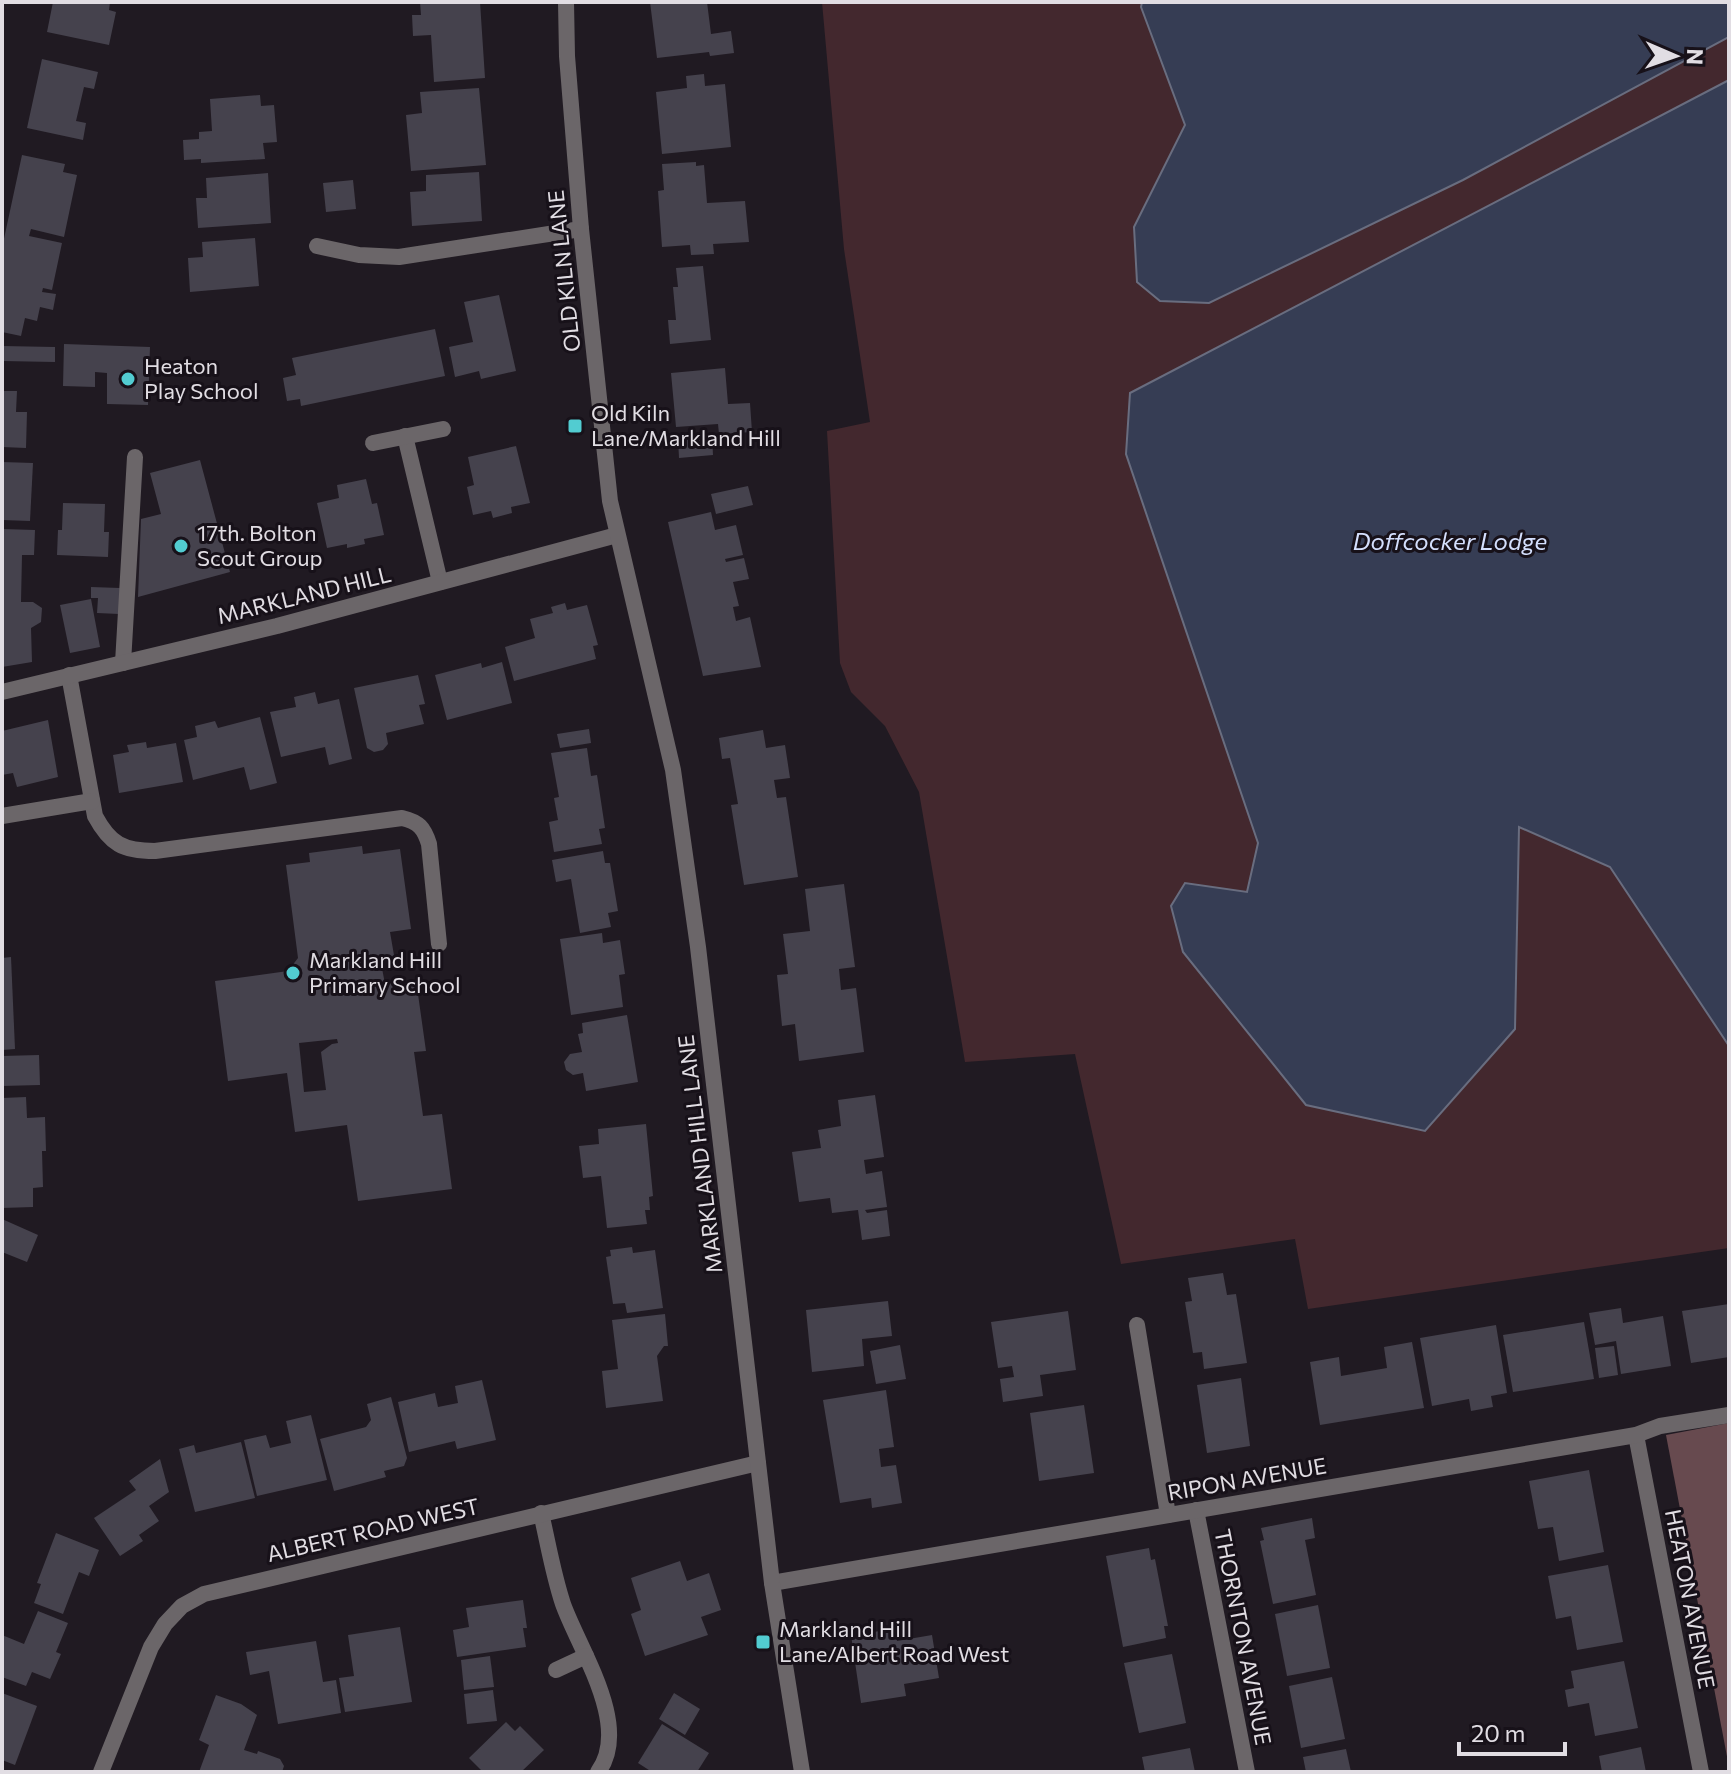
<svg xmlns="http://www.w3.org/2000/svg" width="1731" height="1774" font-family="Commissioner,sans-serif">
<rect width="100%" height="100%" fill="#201a22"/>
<!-- green -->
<polygon fill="#43282e" points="822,2 1142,2 1141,7 1185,125 1135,227 1210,302 1463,180 1729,37 1729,80 1131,393 1126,454 1258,843 1247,893 1171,906 1183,952 1306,1105 1515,1029 1518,827 1610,867 1729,1046 1729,1248 1308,1309 1295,1239 1121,1264 1075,1054 965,1062 919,792 885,726 851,692 840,663 827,431 870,422 844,249"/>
<!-- forest -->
<polygon fill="#674a4f" points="1729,1423 1729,1767 1666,1435"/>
<!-- water -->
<g fill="#363d54" stroke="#696d7f" stroke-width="2">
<polygon points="1142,2 1729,2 1729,37 1463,180 1209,303 1160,301 1137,282 1134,227 1185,125 1141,7"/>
<polygon points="1729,80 1729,1046 1610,867 1519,827 1515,1029 1425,1131 1306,1105 1183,952 1171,906 1185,883 1247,892 1258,843 1126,454 1130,393"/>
</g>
<!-- building -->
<g fill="#45424d" fill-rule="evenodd">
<polygon points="53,2 110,2 109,10 116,12 109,45 47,32"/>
<polygon points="420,2 480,2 485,78 434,82 431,35 413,36 412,15 421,15"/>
<polygon points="650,2 707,2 711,34 731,31 734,53 710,56 709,52 657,58"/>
<polygon points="42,59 98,72 94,89 84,87 76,121 86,123 83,140 27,128"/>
<polygon points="704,74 705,86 725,84 731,147 662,154 656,92 687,88 686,76"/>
<polygon points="479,88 486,165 411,171 406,115 422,113 420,92"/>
<polygon points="260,95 261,106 274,105 277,142 263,143 265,159 201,163 201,159 184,160 183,140 199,139 199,132 212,131 210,99"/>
<polygon points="22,155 65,164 63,172 77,175 64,237 31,229 29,236 62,243 52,290 43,288 42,292 56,294 53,310 40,307 37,321 25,318 21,336 2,332 2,248"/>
<polygon points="696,162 696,166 704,165 707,203 745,201 749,242 713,244 714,254 691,255 690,245 662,247 658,191 664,190 662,164"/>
<polygon points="479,172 482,221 412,226 410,192 426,191 426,175"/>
<polygon points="268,173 271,223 198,228 196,198 207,198 206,178"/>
<polygon points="353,180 356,209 326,212 323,183"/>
<polygon points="255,238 259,286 190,292 188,258 203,257 202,242"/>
<polygon points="703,266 711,340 670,344 668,320 676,320 673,287 678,287 676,268"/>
<polygon points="499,295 516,371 481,379 479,371 455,377 449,347 473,342 464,302"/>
<polygon points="435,329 445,376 301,406 300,399 287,401 283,378 296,375 292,358"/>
<polygon points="64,344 150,347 148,405 107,404 107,373 95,372 95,387 63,386"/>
<polygon points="2,346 55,347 55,362 2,361"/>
<polygon points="725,368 728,404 750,403 752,432 719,434 718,424 676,427 671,373"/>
<polygon points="2,391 17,391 16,412 27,412 26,448 2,447"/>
<polygon points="712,436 713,455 679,458 678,438"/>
<polygon points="516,446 530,503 511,507 512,513 493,518 491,511 473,515 467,487 474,485 468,457"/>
<polygon points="200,460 230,572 138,597 141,519 161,514 150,473"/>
<polygon points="2,462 33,463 30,521 2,520"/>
<polygon points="366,479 372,504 377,503 384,535 364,539 365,544 347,548 347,544 327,548 317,503 339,498 337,485"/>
<polygon points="748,486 753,505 716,514 711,494"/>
<polygon points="63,503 105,504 104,532 109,532 108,557 57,555 58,530 62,530"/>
<polygon points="711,512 715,530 736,525 743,555 725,559 726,562 744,558 749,579 733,582 739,606 733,607 736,621 750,617 761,667 703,676 668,522"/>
<polygon points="2,529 35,530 34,555 22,555 21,602 33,602 42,608 41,622 31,628 32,662 2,667"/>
<polygon points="91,587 120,588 119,614 97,613 98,598 91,598"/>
<polygon points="91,599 100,647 70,653 60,605"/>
<polygon points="565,603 567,610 587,605 598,645 593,646 596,659 514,681 505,647 535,638 530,619 553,613 551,607"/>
<polygon points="502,662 512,703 447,720 435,675 481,663 482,668"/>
<polygon points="418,675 425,704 419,705 424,724 386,733 388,744 383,750 374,752 367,748 354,688"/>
<polygon points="315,692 318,704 339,699 352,759 329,765 325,747 281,757 270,712 296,707 294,697"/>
<polygon points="260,717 277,783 250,790 244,767 193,780 184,740 197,737 195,726 215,721 218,728"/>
<polygon points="48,720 58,777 17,787 13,773 2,775 2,731"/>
<polygon points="589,729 591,743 560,748 557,734"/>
<polygon points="763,730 766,748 785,745 790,778 774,780 777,798 786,797 798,877 744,885 731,805 738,804 730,758 722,759 719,738"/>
<polygon points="146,742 147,748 176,743 183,782 119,793 113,755 129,752 127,745"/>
<polygon points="587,748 591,776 597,775 605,828 599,829 602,844 554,852 549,822 558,820 554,798 559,797 551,753"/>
<path d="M 362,846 L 363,854 L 400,849 L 411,929 L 390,932 L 395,961 L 381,963 L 385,984 L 416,980 L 426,1051 L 414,1052 L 423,1116 L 442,1114 L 452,1189 L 358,1201 L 347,1125 L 295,1132 L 287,1073 L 228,1081 L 215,981 L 288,971 L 298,958 L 286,865 L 310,862 L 309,853 ZM 337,1039 L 338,1043 L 332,1044 L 321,1052 L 326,1090 L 304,1092 L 299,1043 Z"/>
<polygon points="603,851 605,863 610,863 618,911 608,913 611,927 580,933 571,879 556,882 552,860"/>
<polygon points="844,884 855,967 839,969 841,990 856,988 864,1052 799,1061 795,1024 782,1026 777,975 788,974 783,934 810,931 805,889"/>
<polygon points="602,933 603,943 620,940 625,974 619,975 623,1007 571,1015 560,939"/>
<polygon points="11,957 15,1049 2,1050 2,958"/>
<polygon points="627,1015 638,1082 586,1091 583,1073 573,1075 566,1070 564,1062 570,1054 582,1052 578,1034 583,1033 582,1023"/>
<polygon points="39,1055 40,1085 2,1086 2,1056"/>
<polygon points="875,1095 884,1157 864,1160 866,1174 882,1171 887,1207 865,1210 867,1213 887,1210 890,1236 862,1240 858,1210 832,1213 830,1198 799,1202 792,1152 821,1148 818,1130 841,1126 838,1100"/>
<polygon points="26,1097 27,1118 45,1117 46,1151 42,1151 43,1187 33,1188 33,1207 2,1208 2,1098"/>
<polygon points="646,1124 653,1196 649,1197 650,1210 645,1210 647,1224 607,1228 601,1176 583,1178 579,1146 599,1144 598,1129"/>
<polygon points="2,1219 38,1235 27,1262 2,1252"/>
<polygon points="632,1247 633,1253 655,1250 663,1308 627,1313 625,1303 613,1304 606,1257 611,1256 610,1250"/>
<polygon points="1223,1273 1227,1295 1236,1294 1247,1363 1204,1369 1202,1352 1193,1353 1185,1302 1192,1301 1188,1278"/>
<polygon points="888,1301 892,1336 862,1339 864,1366 812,1372 806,1310"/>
<polygon points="1729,1304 1729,1357 1691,1363 1682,1311"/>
<polygon points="1621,1308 1623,1323 1663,1316 1671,1366 1621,1374 1616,1341 1595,1345 1589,1313"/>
<polygon points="1068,1311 1076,1370 1040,1375 1043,1396 1003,1402 1000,1379 1014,1377 1012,1366 998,1368 991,1322"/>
<polygon points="665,1314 668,1346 664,1346 657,1356 663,1401 606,1408 602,1371 618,1369 612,1320"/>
<polygon points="1584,1322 1594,1379 1513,1392 1503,1335"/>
<polygon points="1496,1325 1507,1393 1491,1396 1493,1407 1471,1411 1469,1399 1432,1406 1420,1338"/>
<polygon points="1412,1342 1424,1408 1320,1425 1310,1362 1339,1357 1341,1376 1387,1368 1384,1347"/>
<polygon points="900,1345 906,1379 876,1384 870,1351"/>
<polygon points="1614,1346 1618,1375 1599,1378 1595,1348"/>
<polygon points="1241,1378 1250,1446 1207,1453 1197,1385"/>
<polygon points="482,1380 496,1440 457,1449 455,1441 409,1452 398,1402 435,1393 438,1407 458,1403 455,1386"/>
<polygon points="886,1390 894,1447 879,1449 881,1467 896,1465 902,1503 872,1508 871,1498 840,1503 823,1400"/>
<polygon points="391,1397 407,1458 404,1466 384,1471 386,1477 334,1491 320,1439 366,1427 371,1420 367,1404"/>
<polygon points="1084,1405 1094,1473 1039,1481 1030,1413"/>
<polygon points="311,1415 327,1480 257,1496 244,1440 266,1435 270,1448 291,1443 286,1421"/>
<polygon points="241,1442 255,1498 195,1512 179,1449 194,1445 196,1453"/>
<polygon points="160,1459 169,1492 149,1506 159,1521 139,1535 143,1541 120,1556 94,1518 136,1490 129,1481"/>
<polygon points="1589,1470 1604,1552 1559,1561 1553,1527 1538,1529 1529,1481"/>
<polygon points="1312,1518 1315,1538 1305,1540 1316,1595 1273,1604 1260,1541 1264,1540 1261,1528"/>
<polygon points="56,1533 99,1550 89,1576 79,1572 63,1614 34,1603 41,1584 37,1583"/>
<polygon points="1149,1548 1151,1560 1155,1559 1168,1626 1164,1626 1166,1638 1123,1647 1106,1556"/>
<polygon points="680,1561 687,1581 709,1573 721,1610 701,1617 708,1635 645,1656 631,1614 641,1610 631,1578"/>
<polygon points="1608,1565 1623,1642 1577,1650 1571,1616 1556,1619 1548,1576"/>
<polygon points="523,1600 527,1628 523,1628 526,1647 457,1657 453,1630 469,1627 466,1608"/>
<polygon points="1318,1605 1330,1668 1287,1676 1275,1614"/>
<polygon points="38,1611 68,1623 56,1652 61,1654 50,1679 32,1672 26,1686 2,1677 2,1635 24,1644"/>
<polygon points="400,1627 412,1702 345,1712 339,1678 354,1676 348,1635"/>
<polygon points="895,1629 897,1641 932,1635 939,1678 904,1684 906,1696 861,1703 851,1635"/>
<polygon points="316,1641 323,1682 336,1680 341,1713 278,1724 269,1671 250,1675 246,1652"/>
<polygon points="1172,1654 1186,1723 1139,1733 1124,1663"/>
<polygon points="490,1656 494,1687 464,1690 461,1660"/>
<polygon points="1624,1661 1638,1728 1595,1736 1589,1703 1568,1707 1565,1690 1574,1688 1571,1671"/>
<polygon points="1332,1677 1345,1739 1301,1748 1289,1686"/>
<polygon points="493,1690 497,1721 467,1724 464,1694"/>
<polygon points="2,1693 37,1706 15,1765 2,1760"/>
<polygon points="674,1693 700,1709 685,1735 659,1719"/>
<polygon points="216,1695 241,1704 257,1715 244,1750 257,1754 258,1751 280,1759 284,1766 282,1772 199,1772 209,1745 199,1740"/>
<polygon points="506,1722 515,1731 520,1726 544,1750 521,1772 483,1772 469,1758"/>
<polygon points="662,1724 709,1753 697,1772 652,1772 638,1763"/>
<polygon points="1641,1747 1646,1772 1602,1772 1599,1756"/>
<polygon points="1190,1748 1195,1772 1145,1772 1142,1757"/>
<polygon points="1346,1749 1351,1772 1306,1772 1303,1757"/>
</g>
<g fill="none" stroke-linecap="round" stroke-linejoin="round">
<!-- service -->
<g stroke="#6b6669" stroke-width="16">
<polyline points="317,246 359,255 399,257 581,229"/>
<polyline points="123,663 135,457"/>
<path d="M 69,675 L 95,816 C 110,844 123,851 155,851 L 402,818 C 419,822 424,828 429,844 L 439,944"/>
<polyline points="2,816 92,801"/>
</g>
<!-- minor -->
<g stroke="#6b6669" stroke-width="16">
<polyline points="405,436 440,582"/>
<polyline points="373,443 443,429"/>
<polyline points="2,692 277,626 617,535"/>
<polyline points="1137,1325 1168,1515"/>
<polyline points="1636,1435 1701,1772"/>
<polyline points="1196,1510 1247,1772"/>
<path d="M 541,1513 C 548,1543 553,1574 563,1604 C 579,1649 632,1726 598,1772"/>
<polyline points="772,1583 1636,1435 1660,1426 1729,1415"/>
<polyline points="556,1670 586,1656"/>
<polyline points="101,1772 151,1647 165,1624 182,1606 204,1594 758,1463"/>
</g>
<!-- tertiary -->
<polyline stroke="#6b6669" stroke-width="16" points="566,2 567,56 581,229 610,501 673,770 698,947 772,1583 802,1772"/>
</g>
<!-- markers -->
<g fill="#52ccd1" stroke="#171119" stroke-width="3">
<circle cx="128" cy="379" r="8"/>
<rect x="567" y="418" width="16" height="16" rx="4"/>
<circle cx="181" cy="546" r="8"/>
<circle cx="293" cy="973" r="8"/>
<rect x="755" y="1634" width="16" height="16" rx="4"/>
</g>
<g text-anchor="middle" stroke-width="6" stroke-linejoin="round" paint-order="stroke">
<!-- street labels -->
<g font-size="22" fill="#e1dde3" stroke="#171119">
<text transform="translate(564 271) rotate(-96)" y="8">OLD KILN LANE</text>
<text transform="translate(304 595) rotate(-14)" y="8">MARKLAND HILL</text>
<text transform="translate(700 1154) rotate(-97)" y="8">MARKLAND HILL LANE</text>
<text transform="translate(1247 1479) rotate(-10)" y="8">RIPON AVENUE</text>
<text transform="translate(373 1530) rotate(-13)" y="8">ALBERT ROAD WEST</text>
<text transform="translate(1690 1599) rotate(79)" y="8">HEATON AVENUE</text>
<text transform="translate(1243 1637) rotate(79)" y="8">THORNTON AVENUE</text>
</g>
<!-- poi labels -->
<g font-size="22" fill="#e1dde3" stroke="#171119" text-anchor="start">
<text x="144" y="374">Heaton<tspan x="144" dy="25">Play School</tspan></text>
<text x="591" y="421">Old Kiln<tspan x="591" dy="25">Lane/Markland Hill</tspan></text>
<text x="197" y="541">17th. Bolton<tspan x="197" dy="25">Scout Group</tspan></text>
<text x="309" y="968">Markland Hill<tspan x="309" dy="25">Primary School</tspan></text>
<text x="779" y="1637">Markland Hill<tspan x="779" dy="25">Lane/Albert Road West</tspan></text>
</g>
<!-- water labels -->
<g font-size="24" font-style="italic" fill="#d4dffd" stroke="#171119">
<text x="1450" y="550">Doffcocker Lodge</text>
</g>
</g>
<!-- border -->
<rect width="1731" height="1774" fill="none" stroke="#e1dde3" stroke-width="8"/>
<!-- north arrow -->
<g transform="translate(1675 56) rotate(92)" stroke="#171119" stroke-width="6" paint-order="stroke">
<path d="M0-6L14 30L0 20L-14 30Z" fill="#e1dde3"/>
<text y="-12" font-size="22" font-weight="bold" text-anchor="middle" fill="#e1dde3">N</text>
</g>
<!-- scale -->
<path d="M1459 1742v12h106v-12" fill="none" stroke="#e1dde3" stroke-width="4"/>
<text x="1471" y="1742" font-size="24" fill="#e1dde3" stroke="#171119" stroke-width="6" paint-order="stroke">20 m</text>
</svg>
